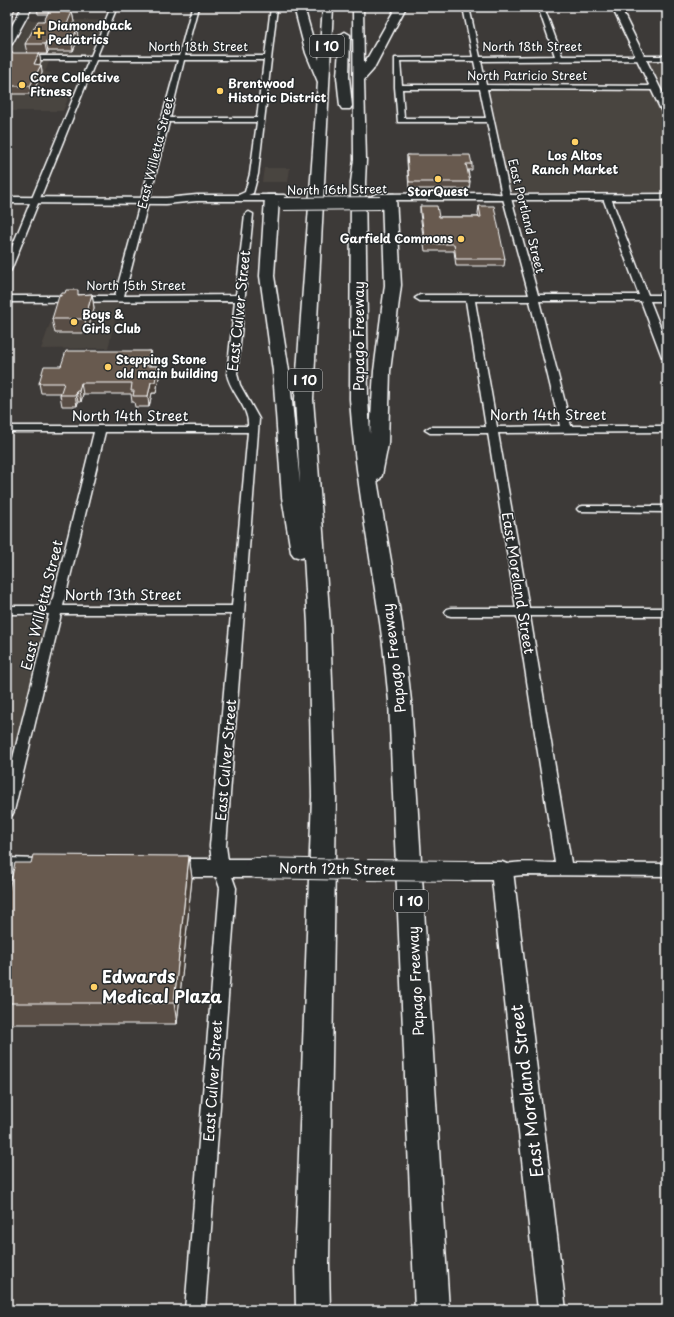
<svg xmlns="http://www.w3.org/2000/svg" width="674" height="1317" font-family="'Playpen Sans',sans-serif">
<rect width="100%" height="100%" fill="#3d3a38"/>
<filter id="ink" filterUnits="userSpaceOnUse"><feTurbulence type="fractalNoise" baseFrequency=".025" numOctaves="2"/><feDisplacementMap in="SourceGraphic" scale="8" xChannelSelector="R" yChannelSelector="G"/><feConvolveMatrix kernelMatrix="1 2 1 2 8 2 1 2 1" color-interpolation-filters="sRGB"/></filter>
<g filter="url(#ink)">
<!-- built -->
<g fill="#4a443f">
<polygon points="28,20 105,20 89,57 51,57 45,72 51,73 42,91 71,91 63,111 7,111 7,59"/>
<polygon points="667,59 667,99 648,61"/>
<polygon points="647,89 653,91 667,122 667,192 516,193 510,191 489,90"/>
<polygon points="264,168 290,168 288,182 262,182"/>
<polygon points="58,301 120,301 108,348 41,349"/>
<polygon points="7,617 44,617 47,621 7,777"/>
</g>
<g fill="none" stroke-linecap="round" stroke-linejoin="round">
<!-- street casing -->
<g stroke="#fff" stroke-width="3">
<g id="street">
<path d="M 111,7 L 117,7 L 97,56 L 179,56 L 192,7 L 198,7 L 185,56 L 265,56 L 271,7 L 277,7 L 258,174 L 253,193 L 236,200 L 232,198 L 245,192 L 250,174 L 257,122 L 169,122 L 124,296 L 236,295 L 245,214 L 249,212 L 253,214 L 237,374 L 240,385 L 259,419 L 226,846 L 229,868 L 236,888 L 205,1310 L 185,1310 L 220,888 L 213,868 L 210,846 L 231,614 L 61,614 L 14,811 L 12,815 L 7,817 L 7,782 L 49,614 L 7,614 L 7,606 L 51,606 L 94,432 L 7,432 L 7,426 L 248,426 C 250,408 230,392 227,374 L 235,301 L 7,302 L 7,296 L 115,296 L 162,122 L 160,120 L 162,118 L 178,60 L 96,60 L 11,270 L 7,273 L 7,259 L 89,60 L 7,60 L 7,56 L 91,56 ZM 184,60 L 264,60 L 257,118 L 170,118 ZM 105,432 L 248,432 L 232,606 L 63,606 Z"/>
<path d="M 463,7 L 469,7 L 480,57 L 555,56 L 538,7 L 544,7 L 562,56 L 667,56 L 667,60 L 481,61 L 486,85 L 655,86 L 658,88 L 655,90 L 487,89 L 509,191 L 538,295 L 639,295 L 603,198 L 607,196 L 611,198 L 648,295 L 667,295 L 667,301 L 650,301 L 667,344 L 667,360 L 662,357 L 641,301 L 539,301 L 571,426 L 667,426 L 667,432 L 498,433 L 529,608 L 667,608 L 667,616 L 530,616 L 571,863 L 667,864 L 667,876 L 523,875 L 502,877 L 497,875 L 494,871 L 497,867 C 515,860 536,863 555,863 L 517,616 L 451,616 L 447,615 L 445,612 L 447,609 L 451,608 L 516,608 L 488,433 L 430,433 L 425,430 L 430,427 L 486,427 L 466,301 L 420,301 L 415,298 L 420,295 L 529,295 L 501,191 L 487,122 L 398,122 L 395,87 L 395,58 L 473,57 ZM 400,61 L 474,61 L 479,85 L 402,85 ZM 402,89 L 480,89 L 486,118 L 404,118 ZM 475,301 L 530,301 L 560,426 L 497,427 Z"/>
<polygon points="583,506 667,506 667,512 579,511 577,509 579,507"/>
</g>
</g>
<!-- secondary casing -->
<g stroke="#fff" stroke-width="3">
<g id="secondary">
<polygon points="612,7 620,7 667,102 667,115 662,112"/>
<polygon points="487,193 508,195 667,194 667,200 376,200 370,197 376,194"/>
<polygon points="197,195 284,195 290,198 284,201 197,201 166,204 7,203 7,197 166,198"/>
<polygon points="7,858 38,859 45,862 49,868 45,874 38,877 7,876"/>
<polygon points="168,859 255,859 262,862 266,868 262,874 255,877 168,877 161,874 157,868 161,862"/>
<polygon points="468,862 502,862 509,865 513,871 566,1310 538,1310 492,880 468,880 461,877 457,871 461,865"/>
</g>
</g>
<!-- primary casing -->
<g stroke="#fff" stroke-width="3">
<polygon id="primary" points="22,7 32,7 12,44 7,47 7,35"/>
</g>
<!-- highway casing -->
<g stroke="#fff" stroke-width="3">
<g id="highway">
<polygon points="294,7 304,7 319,60 323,7 333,7 313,399 330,624 336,796 329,1264 330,1310 296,1310 295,1264 312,796 308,624 304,557 301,558 294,556 291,552 282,497 273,371 260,276 265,198 267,195 277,195 279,198 274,276 289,371 300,484 295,399 318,82 306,53"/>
<path d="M 353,7 L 363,7 L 364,64 L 396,7 L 406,7 L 373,70 L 364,80 L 366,160 L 365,182 L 368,399 L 370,434 L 374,371 L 385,285 L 382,197 L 384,194 L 394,194 L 396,197 L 401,285 L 390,371 L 388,444 L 382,475 L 380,479 L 377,480 L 402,624 L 411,701 L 449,1310 L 415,1310 L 389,701 C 386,675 384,648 380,622 C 369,548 355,474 350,399 L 351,182 L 354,160 Z"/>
<polygon points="345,32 350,35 349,77 352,106 350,109 342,109 340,106 337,77 340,35"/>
</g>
</g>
<!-- street -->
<use href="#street" fill="#2a2d2e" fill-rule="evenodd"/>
<!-- secondary -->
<use href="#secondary" fill="#2a2d2e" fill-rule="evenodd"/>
<!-- primary -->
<use href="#primary" fill="#2a2d2e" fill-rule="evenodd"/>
<!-- highway -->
<use href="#highway" fill="#2a2d2e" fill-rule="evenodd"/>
<!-- secondary-bridge-far1 casing -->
<g stroke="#fff" stroke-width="14" stroke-linecap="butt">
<polyline id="secondary-bridge-far1" points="284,204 380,203"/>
</g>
<!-- secondary-bridge casing -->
<g stroke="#fff" stroke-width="22" stroke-linecap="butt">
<g id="secondary-bridge">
<polyline points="255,868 358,870"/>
<polyline points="367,870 468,871"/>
</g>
</g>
<!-- secondary-bridge-far1 -->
<use href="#secondary-bridge-far1" stroke="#2a2d2e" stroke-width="12"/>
<!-- secondary-bridge -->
<use href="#secondary-bridge" stroke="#2a2d2e" stroke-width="20"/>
</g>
<!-- wall -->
<g fill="#594d44" stroke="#fff">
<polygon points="7,7 16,7 11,17 7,17"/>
<polygon points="37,7 74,7 74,8 72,12 74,22 71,29 78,39 73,51 48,51 47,54 39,54 41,62 39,65 41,65 42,73 32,94 7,94 7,76 8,75 7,75 7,60 27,53 25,44 44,21 48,14 38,14"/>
<polygon points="407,155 472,164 472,170 468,170 470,182 469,189 409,189 407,161"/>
<polygon points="420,206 439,217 479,217 478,213 479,206 505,259 504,266 456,266 454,251 425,251 420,213"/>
<polygon points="92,294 94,308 87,333 55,333 52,319 61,296 78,295"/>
<polygon points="150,351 151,361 150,366 158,366 159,377 156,393 152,393 149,407 135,407 134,402 132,402 131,394 83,394 81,402 78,402 77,406 62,406 60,395 61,393 41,393 39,383 61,366"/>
<polygon points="189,856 192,878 177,1024 7,1024 7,897 31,863"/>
</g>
<!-- shaded-wall -->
<g fill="#493f37" stroke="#fff">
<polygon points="11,7 16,7 11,17 10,9"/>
<polygon points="68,7 74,7 74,8 72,12 74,22 67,39 65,29 66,12"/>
<polygon points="77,29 78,39 73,51 72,41"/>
<polygon points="46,41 48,51 47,54 45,44"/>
<polygon points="39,53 41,62 35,73 34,64"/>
<polygon points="41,65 42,73 32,94 30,86"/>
<polygon points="92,294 94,308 87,333 85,319"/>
<polygon points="150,351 151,361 148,377 147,366"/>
<polygon points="158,366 159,377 156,393 152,393 149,407 148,396 151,382"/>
<polygon points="81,383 83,394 81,402 79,391"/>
<polygon points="76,391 78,402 77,406 75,395"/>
<polygon points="189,856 192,878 177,1024 174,1003"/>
</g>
<!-- building -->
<g fill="#685a4f" stroke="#fff">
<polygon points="7,7 11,7 10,9 7,9"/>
<polygon points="51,7 68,7 66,12 72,12 65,29 77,29 72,41 46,41 45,44 25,44 38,21 44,21"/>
<polygon points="11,53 39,53 34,64 41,65 30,86 7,86 7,76 13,67 7,67 7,60"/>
<polygon points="407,155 470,155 472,164 466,164 470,182 409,182"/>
<polygon points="420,206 437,206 439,217 481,217 479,206 494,206 505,259 456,259 454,244 425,244"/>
<polygon points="66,290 78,290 78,295 92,294 85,319 52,319 59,296 61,296 62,293 65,293"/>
<polygon points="66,351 150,351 147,366 158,366 155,382 151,382 148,396 133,396 134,391 131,391 132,383 81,383 79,391 76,391 75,395 60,395 64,383 39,383 44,366 61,366"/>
<polygon points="33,855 189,856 174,1003 7,1003 7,897 15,863 31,863"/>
</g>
</g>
<!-- markers -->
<g fill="#ffd166" stroke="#2a2d2e" stroke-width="1.5">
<path d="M37 27h4v4h4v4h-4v4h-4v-4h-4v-4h4z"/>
<circle cx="22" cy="85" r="4"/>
<circle cx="220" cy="91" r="4"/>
<circle cx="575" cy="142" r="4"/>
<circle cx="438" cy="179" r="4"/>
<circle cx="461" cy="239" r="4"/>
<circle cx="74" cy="322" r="4"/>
<circle cx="108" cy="367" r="4"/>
<circle cx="94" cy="987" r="4"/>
</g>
<g text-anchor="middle" stroke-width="3" stroke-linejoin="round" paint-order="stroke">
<!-- far-poi labels -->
<g font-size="12" font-weight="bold" fill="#fff" stroke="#2a2d2e" text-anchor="start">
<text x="48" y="30">Diamondback<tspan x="48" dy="14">Pediatrics</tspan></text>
<text x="30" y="82">Core Collective<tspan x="30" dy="14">Fitness</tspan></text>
<text x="228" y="88">Brentwood<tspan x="228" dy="14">Historic District</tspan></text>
<text x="575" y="160" text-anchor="middle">Los Altos<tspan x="575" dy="14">Ranch Market</tspan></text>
<text x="438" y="196" text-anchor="middle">StorQuest</text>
<text x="453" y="243" text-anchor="end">Garfield Commons</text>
<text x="82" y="319">Boys &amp;<tspan x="82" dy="14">Girls Club</tspan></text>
<text x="116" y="364">Stepping Stone<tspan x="116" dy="14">old main building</tspan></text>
</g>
<!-- far-street labels -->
<g font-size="12" fill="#fff" stroke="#2a2d2e">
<text x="198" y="51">North 18th Street</text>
<text x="532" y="51">North 18th Street</text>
<text x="527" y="80">North Patricio Street</text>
<text transform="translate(156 153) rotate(-76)" y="4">East Willetta Street</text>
<text transform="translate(337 190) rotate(-1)" y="4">North 16th Street</text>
<text transform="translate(526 216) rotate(76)" y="4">East Portland Street</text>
<text x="136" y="290">North 15th Street</text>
</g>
<!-- shield labels -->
<g fill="#2a2d2e" stroke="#bfc0c0" stroke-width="1">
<rect x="310" y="35" width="34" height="22" rx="3"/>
<rect x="288" y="369" width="34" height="22" rx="3"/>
<rect x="394" y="890" width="34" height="22" rx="3"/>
</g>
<g font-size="13" font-weight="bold" fill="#fff">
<text x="327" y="51">I 10</text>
<text x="305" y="385">I 10</text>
<text x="411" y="906">I 10</text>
</g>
<!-- street labels -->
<g font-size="14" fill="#fff" stroke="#2a2d2e">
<text transform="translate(239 311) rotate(-84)" y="5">East Culver Street</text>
<text transform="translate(359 336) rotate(-90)" y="5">Papago Freeway</text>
<text x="548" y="420">North 14th Street</text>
<text x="130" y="421">North 14th Street</text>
<text transform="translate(518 583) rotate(81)" y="5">East Moreland Street</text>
<text x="123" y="600">North 13th Street</text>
<text transform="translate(42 605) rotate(-76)" y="5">East Willetta Street</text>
<text transform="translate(394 658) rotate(-97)" y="5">Papago Freeway</text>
<text transform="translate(226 760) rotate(-85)" y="5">East Culver Street</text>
<text transform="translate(337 869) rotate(1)" y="5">North 12th Street</text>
<text transform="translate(416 981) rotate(-93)" y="5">Papago Freeway</text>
<text transform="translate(213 1081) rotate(-86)" y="5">East Culver Street</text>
</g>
<!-- near-poi labels -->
<g font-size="17" font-weight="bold" fill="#fff" stroke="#2a2d2e" text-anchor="start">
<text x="102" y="983">Edwards<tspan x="102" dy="20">Medical Plaza</tspan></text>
</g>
<!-- near-street labels -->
<g font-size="17" fill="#fff" stroke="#2a2d2e">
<text transform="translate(527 1091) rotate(-97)" y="6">East Moreland Street</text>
</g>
</g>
<!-- margin -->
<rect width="674" height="1317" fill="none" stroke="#2a2d2e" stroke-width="24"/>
<rect x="12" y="12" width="650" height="1293" fill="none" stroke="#fff" stroke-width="1.5" filter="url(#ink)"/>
</svg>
